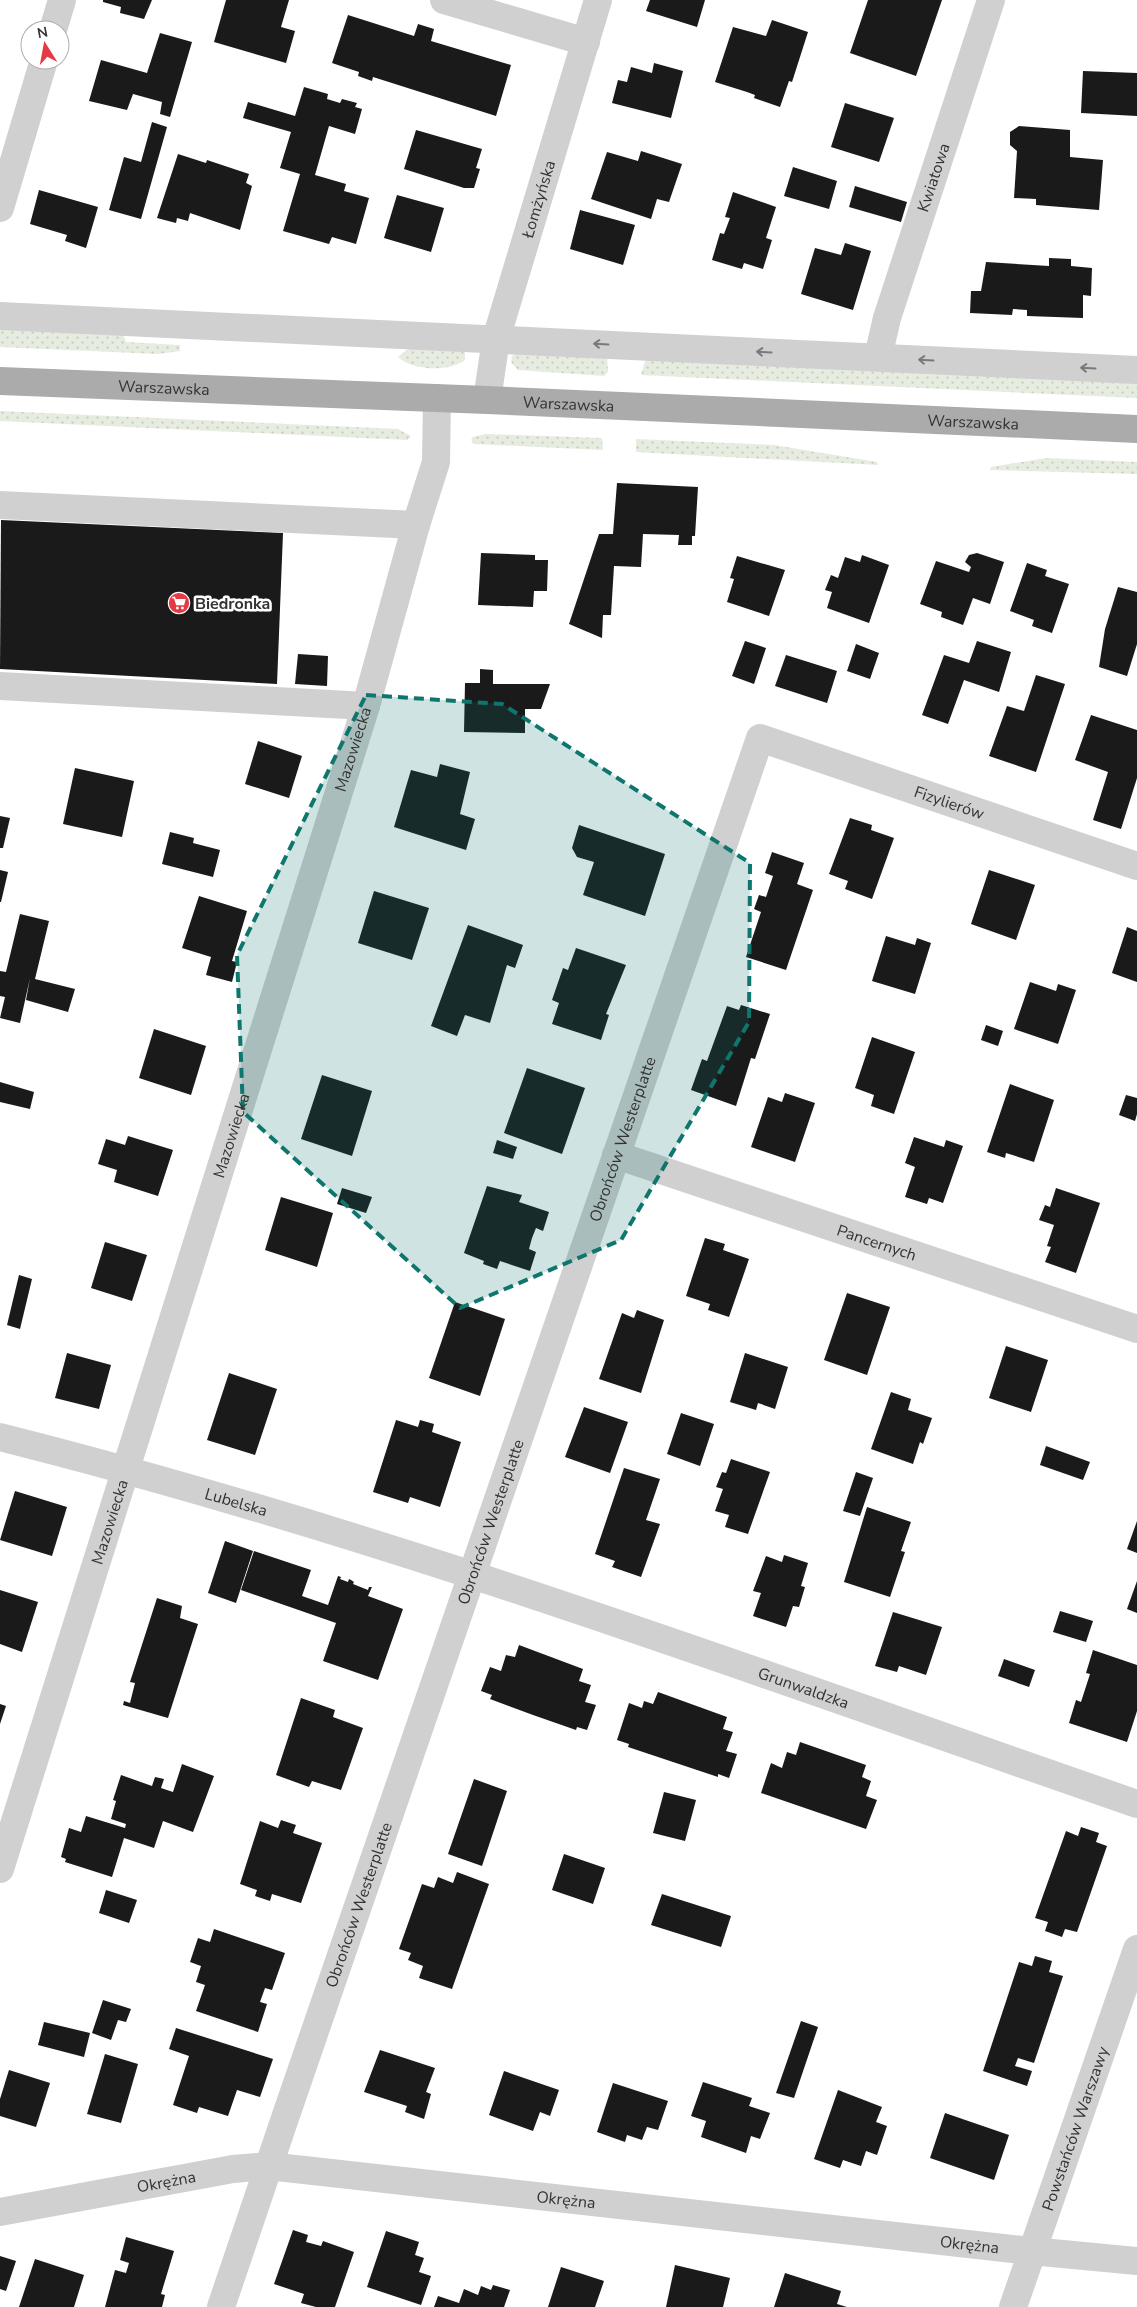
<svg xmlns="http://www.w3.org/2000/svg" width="1137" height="2307" font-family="'Nunito Sans',sans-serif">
<defs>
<pattern id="grass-dots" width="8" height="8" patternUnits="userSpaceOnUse" patternTransform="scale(1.25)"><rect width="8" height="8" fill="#e6ecdf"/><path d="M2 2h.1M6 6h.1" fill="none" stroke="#c6cbc0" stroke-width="1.8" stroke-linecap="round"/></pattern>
</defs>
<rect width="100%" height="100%" fill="#fff"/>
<!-- grass -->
<g fill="url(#grass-dots)">
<polygon points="0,329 123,334 126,342 180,345 180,351 158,354 0,347"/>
<path d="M 409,348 L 460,350 L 465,353 L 465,360 C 449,372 413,371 398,357 Z"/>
<polygon points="521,350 607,356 608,372 604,376 518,370 511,362 512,356"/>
<polygon points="646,358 1137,381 1137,398 641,375"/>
<polygon points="0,411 398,429 411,436 407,440 0,421"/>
<polygon points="486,434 602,438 603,450 474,444 471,440 473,437"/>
<polygon points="636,439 774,445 877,462 878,465 636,452"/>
<polygon points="1046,458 1137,462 1137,474 990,470 991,467"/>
</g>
<!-- building -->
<g fill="#1a1a1a">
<polygon points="103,0 152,0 144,19 120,13 121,7 103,2"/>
<polygon points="226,0 289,0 281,27 295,31 286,63 214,42"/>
<polygon points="650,0 705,0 697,27 646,11"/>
<polygon points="868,0 942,0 916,76 850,53"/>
<polygon points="348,15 414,36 418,24 434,29 431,41 511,65 496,116 373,77 372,81 358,76 359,72 332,63"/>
<polygon points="772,20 808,32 792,82 789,81 780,107 754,98 755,95 747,92 715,82 733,27 766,36"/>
<polygon points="160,33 192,42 170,117 160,114 162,102 133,94 127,110 89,101 101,60 147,73"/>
<polygon points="654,63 683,71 671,118 612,103 618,80 627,82 631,67 652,73"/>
<polygon points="1083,71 1137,73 1137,116 1081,113"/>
<polygon points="304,87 328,94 327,99 340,103 342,99 357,103 355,107 362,109 355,134 329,126 315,175 346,184 344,191 369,198 356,244 332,237 329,244 283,231 300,174 280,168 291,132 243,118 248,102 295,116"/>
<polygon points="845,103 894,118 879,162 831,147"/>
<polygon points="152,122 167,127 141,219 109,210 124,157 141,162"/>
<polygon points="1019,126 1070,130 1070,157 1103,160 1099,210 1036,205 1036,199 1014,198 1017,151 1010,145 1010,132"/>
<polygon points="416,130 482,149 476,168 480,169 474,188 464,188 404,169"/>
<polygon points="641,151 682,164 669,202 657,199 651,219 591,199 607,152 638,161"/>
<polygon points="178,154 206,163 207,160 249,174 246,183 252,186 240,230 190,213 188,221 177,218 176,223 157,218"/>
<polygon points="793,167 837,181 829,209 784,196"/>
<polygon points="855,186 907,202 901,222 849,207"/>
<polygon points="39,190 98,207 86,248 65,241 67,235 30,224"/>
<polygon points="733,192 776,207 766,238 772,240 763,269 744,263 742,269 712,260 720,233 724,234 730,218 725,217"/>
<polygon points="397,195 444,208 431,252 384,238"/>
<polygon points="580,210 635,225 623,265 570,249"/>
<polygon points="845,243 871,251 853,310 801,294 815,248 841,255"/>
<polygon points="1049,258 1071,259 1071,266 1092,268 1091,296 1083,295 1083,318 1027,316 1027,310 1013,309 1012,315 970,313 971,291 981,291 986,262 1049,266"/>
<polygon points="617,483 698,487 695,536 692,536 692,545 678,545 679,535 643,534 641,567 614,566 611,615 603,615 602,638 569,624 599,534 613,534"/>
<polygon points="1,520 283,533 277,684 0,669"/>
<polygon points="481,553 535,555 535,560 548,560 547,591 534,591 533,607 478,605"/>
<polygon points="977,553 1004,562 990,604 973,598 963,625 941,617 942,612 920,604 936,561 969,572 971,567 965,562 969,555"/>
<polygon points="862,555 889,565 869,623 827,608 832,592 825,590 831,575 838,578 845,557 860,562"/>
<polygon points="737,556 785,570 769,616 727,602 734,579 730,578"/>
<polygon points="1027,563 1047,570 1045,576 1069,584 1052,633 1032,626 1034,620 1010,611"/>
<polygon points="1118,587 1137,592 1137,644 1127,676 1099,667 1105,629"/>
<polygon points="745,641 766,648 754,684 732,676"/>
<polygon points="977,641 1011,652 999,692 964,680 948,724 922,715 944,655 969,663"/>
<polygon points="856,644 879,653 870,679 847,671"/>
<polygon points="298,654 328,656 327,686 295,684"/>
<polygon points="786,655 837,671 827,703 775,686"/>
<polygon points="480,669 493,670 493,684 550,684 541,709 525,709 525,733 464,732 465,683 480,683"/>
<polygon points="1036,675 1065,684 1036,772 989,756 1007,706 1024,711"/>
<polygon points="1091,715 1137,730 1137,778 1121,829 1093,820 1108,772 1075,760"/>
<polygon points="258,741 302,756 289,798 245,784"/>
<polygon points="440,764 470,772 460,814 475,819 466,850 394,827 411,770 437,777"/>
<polygon points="75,768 134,781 122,837 63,824"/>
<polygon points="0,816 10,818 3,848 0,848"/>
<polygon points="850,818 872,825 871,830 894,838 872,899 845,889 848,881 829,874"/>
<polygon points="579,825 665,854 645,916 583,895 594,862 577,857 572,848"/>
<polygon points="170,832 194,838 193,843 220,850 213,877 162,864"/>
<polygon points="772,852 804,863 797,884 813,890 786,970 746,957 761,912 754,909 759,895 766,897 773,876 765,873"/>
<polygon points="0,870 8,872 1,902 0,902"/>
<polygon points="989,870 1035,885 1016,940 971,924"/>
<polygon points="374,891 429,908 412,960 358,943"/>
<polygon points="199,896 247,911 232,961 237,962 232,982 206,975 211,957 182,948"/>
<polygon points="20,914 49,921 35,979 75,989 68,1012 26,1000 30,978 20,1023 0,1018 5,997 0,996 0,971 6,972"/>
<polygon points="468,925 523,945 515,968 507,965 490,1023 465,1015 457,1036 431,1026"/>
<polygon points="1127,927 1137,931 1137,982 1112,973"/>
<polygon points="886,936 915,945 917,938 931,943 915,994 872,981"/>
<polygon points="576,948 626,965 606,1014 609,1015 601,1040 552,1024 559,1003 552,1000 563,968 568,970"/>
<polygon points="1030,982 1056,991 1058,984 1076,990 1058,1044 1014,1029"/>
<polygon points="741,1005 770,1014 755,1059 751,1058 736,1106 691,1090 702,1059 707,1061 727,1006 739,1010"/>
<polygon points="986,1025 1003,1031 998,1046 981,1040"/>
<polygon points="154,1029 206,1046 191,1095 139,1078"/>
<polygon points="872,1037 915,1052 894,1114 871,1106 874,1095 855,1088"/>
<polygon points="527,1068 585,1088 562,1154 504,1133"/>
<polygon points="322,1075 372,1091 352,1156 301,1139"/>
<polygon points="0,1082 34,1092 30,1109 0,1102"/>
<polygon points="1010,1084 1054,1100 1034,1162 1006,1153 1005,1158 987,1152"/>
<polygon points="785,1093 815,1103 795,1162 751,1147 768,1097 782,1102"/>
<polygon points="1126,1095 1137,1098 1137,1114 1135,1121 1119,1115"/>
<polygon points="128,1136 173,1150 158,1196 114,1182 117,1170 98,1164 106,1139 125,1145"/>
<polygon points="914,1137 944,1147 946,1140 963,1146 943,1203 929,1198 927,1204 905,1197 915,1167 905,1163"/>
<polygon points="497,1140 517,1147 513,1159 493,1153"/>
<polygon points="487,1186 522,1195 519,1202 549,1212 543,1231 536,1228 532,1238 529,1249 536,1252 530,1271 500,1261 497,1269 483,1264 484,1261 464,1253"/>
<polygon points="342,1188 372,1197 366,1213 337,1204"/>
<polygon points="1056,1188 1100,1203 1076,1273 1045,1262 1051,1247 1047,1246 1054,1225 1039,1220 1045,1205 1050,1207"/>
<polygon points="281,1197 333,1213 317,1267 265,1250"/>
<polygon points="705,1238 725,1244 723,1250 749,1259 729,1317 708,1310 710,1304 686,1296"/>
<polygon points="105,1242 147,1255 132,1301 91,1288"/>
<polygon points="19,1275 32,1279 20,1329 7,1325"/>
<polygon points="847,1293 890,1307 867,1375 824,1360"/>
<polygon points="455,1302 505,1319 480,1396 429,1378"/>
<polygon points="637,1310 664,1320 641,1393 599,1379 622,1313 634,1318"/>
<polygon points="1006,1346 1048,1360 1031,1412 989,1398"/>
<polygon points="67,1353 111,1365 99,1409 55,1398"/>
<polygon points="745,1353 788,1367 775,1409 758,1403 756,1410 730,1402"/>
<polygon points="229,1373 277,1389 255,1455 207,1440"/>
<polygon points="891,1392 911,1399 908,1410 932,1418 923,1444 920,1442 913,1464 871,1449"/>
<polygon points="584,1407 628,1422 610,1473 565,1457"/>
<polygon points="681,1413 714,1424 700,1466 667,1454"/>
<polygon points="396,1420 418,1427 420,1420 434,1424 432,1432 461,1442 440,1507 410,1497 408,1503 373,1492"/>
<polygon points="1046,1446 1090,1462 1083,1480 1040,1465"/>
<polygon points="731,1459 770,1472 748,1534 725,1527 729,1515 715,1511 723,1489 716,1487 722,1472 726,1473"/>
<polygon points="624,1468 660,1479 646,1520 660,1524 641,1577 612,1567 615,1561 595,1554"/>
<polygon points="856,1472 873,1478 860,1516 843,1511"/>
<polygon points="15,1491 67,1507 52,1556 0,1540"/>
<polygon points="867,1507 911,1522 901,1551 905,1552 890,1597 844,1582"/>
<polygon points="1137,1521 1137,1553 1127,1549"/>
<polygon points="225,1541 253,1551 236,1603 208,1593"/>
<polygon points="254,1551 311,1570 302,1596 328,1605 338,1576 341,1577 340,1579 348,1582 349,1579 351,1580 354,1582 353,1584 368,1590 369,1587 372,1587 368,1596 403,1609 378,1680 323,1661 336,1623 241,1590"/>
<polygon points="784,1555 808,1563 801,1586 805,1587 799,1607 793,1606 786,1627 753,1616 761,1593 753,1591 766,1556 782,1562"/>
<polygon points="1137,1581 1137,1613 1127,1609"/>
<polygon points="0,1590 38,1602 22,1652 0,1644"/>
<polygon points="157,1598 182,1606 180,1618 198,1624 168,1718 123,1705 124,1701 130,1703 135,1683 130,1682"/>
<polygon points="1060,1611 1093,1621 1086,1642 1053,1632"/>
<polygon points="893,1612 942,1627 926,1675 899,1666 897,1672 875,1666"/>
<polygon points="519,1645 583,1669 579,1681 591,1685 585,1702 596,1705 587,1730 577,1727 576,1730 533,1715 490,1699 492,1695 481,1691 490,1667 501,1671 506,1655 515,1657"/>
<polygon points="1093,1650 1137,1665 1137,1711 1127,1742 1069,1723 1076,1700 1081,1702 1090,1674 1086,1673"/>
<polygon points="1004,1659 1035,1670 1029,1687 998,1676"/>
<polygon points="658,1692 727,1717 723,1729 733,1732 726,1751 737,1754 729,1778 718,1774 718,1777 628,1747 629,1744 617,1740 629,1703 642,1708 644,1701 653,1704"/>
<polygon points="301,1698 335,1710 333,1717 363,1728 341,1790 312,1781 309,1787 276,1775"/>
<polygon points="0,1704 6,1706 0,1724"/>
<polygon points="800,1742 866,1765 862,1777 871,1781 866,1796 877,1800 866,1829 761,1793 771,1763 782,1768 787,1752 796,1755"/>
<polygon points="182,1764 214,1776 193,1832 163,1821 154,1848 124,1838 112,1877 65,1862 66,1859 61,1857 69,1828 81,1832 86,1816 125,1828 126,1824 111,1819 116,1801 113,1800 121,1775 152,1786 155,1777 164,1779 161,1788 173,1792"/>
<polygon points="474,1779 507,1791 482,1866 448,1854"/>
<polygon points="664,1792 696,1800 685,1841 653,1833"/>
<polygon points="281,1820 296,1825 293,1833 322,1843 301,1903 272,1894 270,1901 255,1896 257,1890 240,1884 260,1821 278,1828"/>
<polygon points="1081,1827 1099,1833 1096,1842 1107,1846 1077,1932 1065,1929 1062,1937 1045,1931 1048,1922 1035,1918 1066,1831 1078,1836"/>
<polygon points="564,1854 605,1868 593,1904 552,1890"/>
<polygon points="457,1872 489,1884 452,1989 419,1978 423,1966 408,1960 411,1953 399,1949 422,1884 434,1888 438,1877 453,1883"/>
<polygon points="106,1890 137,1900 129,1923 99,1913"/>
<polygon points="662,1894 731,1916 721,1947 651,1925"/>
<polygon points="214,1929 285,1953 272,1990 265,1988 260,2002 267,2004 258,2032 196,2011 205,1985 196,1982 201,1966 190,1962 198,1938 210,1942"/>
<polygon points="1035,1956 1052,1961 1049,1972 1063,1976 1034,2063 1018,2058 1015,2066 1032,2071 1027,2086 983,2071 1019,1962 1032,1966"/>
<polygon points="103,2000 131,2009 126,2022 118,2020 111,2040 92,2033"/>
<polygon points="801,2021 818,2027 794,2098 776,2093"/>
<polygon points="44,2022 90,2033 84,2057 38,2045"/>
<polygon points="176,2028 273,2059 260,2097 237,2090 228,2116 199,2107 197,2113 173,2105 189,2056 169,2049"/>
<polygon points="380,2050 435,2068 426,2092 431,2094 424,2119 405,2112 407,2106 364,2092"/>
<polygon points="105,2054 138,2064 121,2123 87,2114"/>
<polygon points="9,2070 50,2083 36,2127 0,2116 0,2099"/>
<polygon points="504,2071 559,2090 550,2116 540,2112 533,2131 489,2115"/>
<polygon points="703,2082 752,2098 749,2106 770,2113 760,2139 751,2136 746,2153 701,2137 706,2121 691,2116"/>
<polygon points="613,2083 668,2101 658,2130 647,2127 642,2140 627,2135 625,2142 597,2132"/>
<polygon points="838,2090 882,2107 876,2122 887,2126 877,2155 866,2151 861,2166 843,2160 840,2168 814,2159"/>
<polygon points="945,2113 1009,2135 994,2180 930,2158"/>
<polygon points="293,2230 308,2235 306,2242 321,2246 323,2241 354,2252 335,2307 316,2307 301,2303 304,2294 274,2284"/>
<polygon points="386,2231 419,2242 415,2255 424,2258 419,2272 431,2276 421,2305 367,2287"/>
<polygon points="126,2237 174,2251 161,2294 165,2295 162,2307 105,2307 115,2270 126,2273 129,2263 120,2260"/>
<polygon points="0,2256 16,2261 6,2291 0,2289"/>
<polygon points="35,2259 84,2275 74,2307 19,2307"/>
<polygon points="675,2265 730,2278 723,2307 666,2307"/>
<polygon points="561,2267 604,2281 595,2307 548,2307"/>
<polygon points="785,2273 841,2291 837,2304 847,2307 774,2307"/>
<polygon points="493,2285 510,2290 504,2307 434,2307 438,2296 459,2303 464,2289 478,2295 481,2286 491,2290"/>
</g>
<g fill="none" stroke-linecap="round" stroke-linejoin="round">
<!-- minor -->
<g stroke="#d0d0d0" stroke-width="28">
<polyline points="444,0 586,42"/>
<polyline points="53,30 62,0"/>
<polyline points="0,208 44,60"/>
<polyline points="0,316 1137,370"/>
<path id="s1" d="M 878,357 L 887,318 L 991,0"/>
<path id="s2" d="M 487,400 L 496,339 L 598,0"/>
<polyline points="0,505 416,525"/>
<polyline points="0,686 366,706"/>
<path id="s3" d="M 616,1155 L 1137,1329"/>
<path id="s4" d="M 0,1437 C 386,1534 761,1674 1137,1804"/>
<path id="s5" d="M 0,1869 L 366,706 L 416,525 L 436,462 L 437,398"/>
<path id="s6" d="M 0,2212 L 233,2169 L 268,2166 L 1031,2251 L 1137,2261"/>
<path id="s7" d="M 221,2307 L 284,2121 L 760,738 L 1137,866"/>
<path id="s8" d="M 1013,2307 L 1137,1949"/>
</g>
<!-- major -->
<path stroke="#ababab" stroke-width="28" id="s9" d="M 0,381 L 487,400 L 1137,429"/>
</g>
<!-- one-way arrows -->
<defs><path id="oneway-shaft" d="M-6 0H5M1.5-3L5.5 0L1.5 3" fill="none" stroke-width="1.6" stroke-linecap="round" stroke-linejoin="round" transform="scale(1.25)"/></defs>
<g stroke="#7a7a7a">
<use href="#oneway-shaft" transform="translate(601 344) rotate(-177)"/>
<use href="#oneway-shaft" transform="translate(764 352) rotate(-177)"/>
<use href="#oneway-shaft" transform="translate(926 360) rotate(-177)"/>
<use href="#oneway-shaft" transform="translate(1088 368) rotate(-177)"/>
</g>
<!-- marked area -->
<path fill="#0f766e" fill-opacity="0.2" stroke="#0f766e" stroke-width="4" stroke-dasharray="10 6" stroke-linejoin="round" d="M 366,695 L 502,704 L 750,863 L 749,1022 L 621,1240 L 460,1308 L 243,1112 L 237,955 Z"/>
<!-- icons -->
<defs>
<g id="supermarket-disc" transform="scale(1.125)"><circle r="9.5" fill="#e63946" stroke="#fff"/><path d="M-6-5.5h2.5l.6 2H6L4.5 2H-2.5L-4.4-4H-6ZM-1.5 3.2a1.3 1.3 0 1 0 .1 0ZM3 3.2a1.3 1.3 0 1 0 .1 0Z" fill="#fff"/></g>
</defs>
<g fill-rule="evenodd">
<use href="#supermarket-disc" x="179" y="603"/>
</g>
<g text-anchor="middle" stroke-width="5" stroke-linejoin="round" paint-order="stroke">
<!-- street labels -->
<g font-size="16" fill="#333" stroke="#fff">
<text dy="6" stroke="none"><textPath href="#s1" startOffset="188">Kwiatowa</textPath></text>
<text dy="6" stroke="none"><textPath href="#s2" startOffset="208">Łomżyńska</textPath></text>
<text dy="6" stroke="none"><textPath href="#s9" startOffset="164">Warszawska</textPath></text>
<text dy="6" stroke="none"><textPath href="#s9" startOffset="569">Warszawska</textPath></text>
<text dy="6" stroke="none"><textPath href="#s9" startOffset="974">Warszawska</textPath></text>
<text dy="6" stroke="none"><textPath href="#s5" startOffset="1174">Mazowiecka</textPath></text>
<text dy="6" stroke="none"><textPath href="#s7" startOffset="1859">Fizylierów</textPath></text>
<text dy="6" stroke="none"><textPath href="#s5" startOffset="769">Mazowiecka</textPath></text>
<text dy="6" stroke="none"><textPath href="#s7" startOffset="1235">Obrońców Westerplatte</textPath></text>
<text dy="6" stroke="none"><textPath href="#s3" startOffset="275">Pancernych</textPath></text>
<text dy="6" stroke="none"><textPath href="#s4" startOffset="245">Lubelska</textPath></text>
<text dy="6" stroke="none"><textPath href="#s5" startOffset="364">Mazowiecka</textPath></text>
<text dy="6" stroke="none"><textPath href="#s7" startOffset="830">Obrońców Westerplatte</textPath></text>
<text dy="6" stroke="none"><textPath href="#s4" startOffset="842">Grunwaldzka</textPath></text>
<text dy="6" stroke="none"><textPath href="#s7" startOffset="425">Obrońców Westerplatte</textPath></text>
<text dy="6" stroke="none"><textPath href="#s8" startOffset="189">Powstańców Warszawy</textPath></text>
<text dy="6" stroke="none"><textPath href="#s6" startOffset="169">Okrężna</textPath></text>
<text dy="6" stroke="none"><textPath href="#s6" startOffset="572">Okrężna</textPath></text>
<text dy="6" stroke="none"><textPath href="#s6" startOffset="978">Okrężna</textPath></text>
</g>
<!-- poi labels -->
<g font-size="16" font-weight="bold" fill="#333" stroke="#fff" text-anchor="start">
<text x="195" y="609">Biedronka</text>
</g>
</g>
<!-- north arrow -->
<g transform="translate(45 45) rotate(349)"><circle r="24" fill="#ffffff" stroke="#adadad"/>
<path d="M0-4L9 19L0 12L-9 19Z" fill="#e63946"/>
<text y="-8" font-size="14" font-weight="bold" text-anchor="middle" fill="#333333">N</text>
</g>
</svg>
